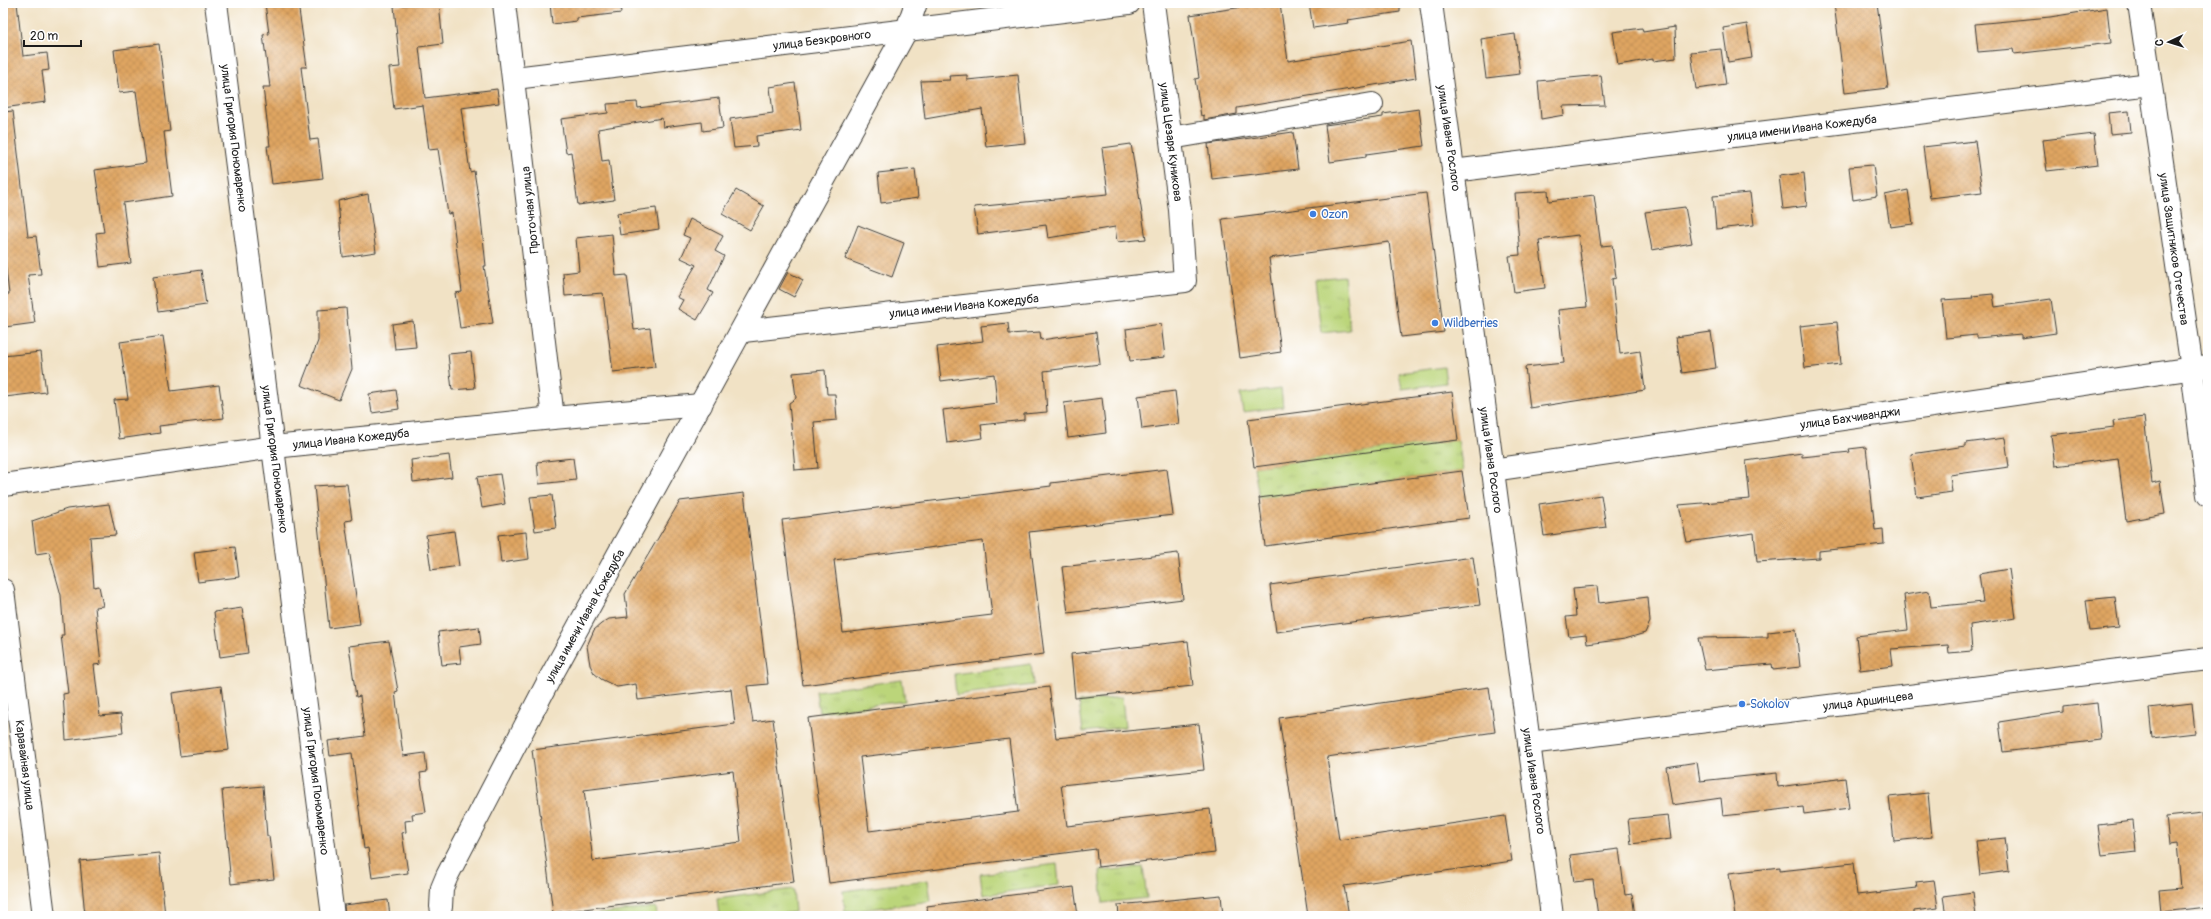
<svg xmlns="http://www.w3.org/2000/svg" width="2211" height="919" font-family="Pangolin,sans-serif">
<defs>
<pattern id="park-tufts" width="24" height="20" patternUnits="userSpaceOnUse"><rect width="24" height="20" fill="#bbd57a"/><path d="M3 7l-1-3M5 7V3M7 7l1-3M15 17l-1-3M17 17v-4M19 17l1-3" fill="none" stroke="#a0b669"/></pattern>
<pattern id="building-cross-hatch" width="8" height="8" patternUnits="userSpaceOnUse"><rect width="8" height="8" fill="#dfa562"/><path d="M0 0l8 8M0 8l8-8" fill="none" stroke="#bf8d54"/></pattern>
</defs>
<rect width="100%" height="100%" fill="#fff"/>
<filter id="ink" filterUnits="userSpaceOnUse"><feTurbulence type="fractalNoise" baseFrequency=".025" numOctaves="2"/><feDisplacementMap in="SourceGraphic" scale="8" xChannelSelector="R" yChannelSelector="G"/><feConvolveMatrix kernelMatrix="1 2 1 2 8 2 1 2 1" color-interpolation-filters="sRGB"/></filter>
<filter id="wash" filterUnits="userSpaceOnUse"><feTurbulence type="fractalNoise" baseFrequency=".012" numOctaves="4" result="noise"/><feDisplacementMap in="SourceGraphic" scale="16" xChannelSelector="R" yChannelSelector="G"/><feGaussianBlur stdDeviation="0.9" result="paint"/><feColorMatrix in="noise" values="0 0 0 0 0 0 0 0 0 0 0 0 0 0 0 0 0 1.4 0 .05"/><feComposite in="paint" operator="in"/></filter>
<g filter="url(#wash)">
<rect width="100%" height="100%" fill="#f1e2c5"/>
<!-- green -->
<g fill="#bbd57a" stroke="#6c784b">
<polygon points="1444,367 1446,383 1402,389 1399,373"/>
<polygon points="1281,389 1283,407 1243,412 1240,394"/>
</g>
<!-- park -->
<g fill="url(#park-tufts)" stroke="#6c784b">
<polygon points="1344,276 1350,330 1321,333 1315,279"/>
<polygon points="1458,440 1463,471 1259,498 1254,467"/>
<polygon points="1031,664 1033,685 956,695 954,674"/>
<polygon points="902,680 905,701 819,712 816,691"/>
<polygon points="1122,697 1125,727 1083,732 1079,702"/>
<polygon points="1057,864 1059,885 983,895 980,874"/>
<polygon points="1143,867 1147,898 1103,903 1100,871"/>
<polygon points="928,880 931,901 845,912 843,891"/>
<polygon points="793,889 795,912 767,916 719,916 717,899"/>
<polygon points="656,907 657,916 581,916"/>
</g>
<g id="blocks">
<!-- building -->
<g fill="url(#building-cross-hatch)" fill-rule="evenodd">
<polygon points="3,3 17,3 23,56 47,53 49,70 42,71 46,102 3,108"/>
<polygon points="265,3 298,3 307,67 301,67 310,140 318,139 323,178 272,184 267,146 270,146 263,87 270,87 263,35 269,34"/>
<polygon points="425,3 439,3 443,44 419,47 425,98 497,89 499,103 461,108 470,172 474,171 480,209 486,266 484,266 493,323 460,328 455,293 462,292 452,213 448,214 438,149 429,150 423,105 394,109 389,68 400,67 394,6"/>
<polygon points="550,3 620,3 621,13 577,18 577,21 552,24"/>
<polygon points="1243,3 1280,3 1288,61 1411,41 1416,78 1237,108 1237,114 1204,120 1204,115 1201,116 1195,79 1199,78 1190,15 1243,7"/>
<polygon points="1309,3 1400,3 1400,12 1348,20 1349,23 1313,28"/>
<polygon points="1834,3 1877,3 1888,88 1845,93"/>
<polygon points="2107,8 2111,43 2014,54 2013,49 1978,52 1975,24 2050,17"/>
<polygon points="1747,24 1752,58 1728,62 1723,28"/>
<polygon points="1675,27 1676,58 1653,61 1653,59 1618,65 1613,32 1642,28 1643,32"/>
<polygon points="1515,34 1520,74 1486,78 1481,39"/>
<polygon points="159,44 170,131 164,132 172,196 123,203 131,263 100,267 96,233 104,232 95,170 146,163 136,91 119,93 114,50"/>
<polygon points="1721,49 1726,85 1696,89 1691,52"/>
<polygon points="967,75 967,80 1018,75 1025,143 986,147 982,109 925,119 921,81 950,80 949,76"/>
<polygon points="1601,75 1605,105 1563,106 1564,115 1541,119 1538,81"/>
<polygon points="795,83 801,130 756,136 757,146 734,148 730,119 773,113 770,87"/>
<polygon points="719,98 723,128 703,131 702,122 663,127 662,118 598,129 602,161 609,160 614,200 578,205 571,152 566,153 561,119 608,113 607,104 637,102 638,108"/>
<polygon points="1419,109 1424,146 1366,154 1366,157 1330,162 1325,125 1383,117 1383,114"/>
<polygon points="13,111 28,237 36,236 41,274 28,275 35,323 5,327 3,295 9,294 3,245 3,112"/>
<polygon points="2129,111 2131,132 2110,134 2108,113"/>
<polygon points="1293,132 1298,169 1212,179 1208,144"/>
<polygon points="2094,134 2098,165 2047,171 2043,140"/>
<polygon points="1975,141 1982,192 1930,198 1923,147"/>
<polygon points="1131,144 1146,239 1117,242 1115,227 1048,238 1046,225 978,234 974,207 1108,194 1102,148"/>
<polygon points="1873,165 1877,196 1853,200 1849,167"/>
<polygon points="915,169 918,198 881,203 878,173"/>
<polygon points="1804,173 1807,206 1783,209 1779,176"/>
<polygon points="736,190 764,206 750,230 722,214"/>
<polygon points="1908,190 1913,224 1890,227 1885,195"/>
<polygon points="1548,191 1549,201 1594,195 1601,246 1612,245 1616,278 1612,279 1620,354 1640,351 1645,390 1530,408 1525,367 1564,363 1558,310 1587,307 1578,235 1539,240 1545,288 1514,292 1509,256 1520,255 1515,193"/>
<polygon points="1426,193 1444,332 1401,337 1389,242 1269,258 1281,352 1240,358 1222,219"/>
<polygon points="1750,193 1754,225 1716,229 1713,196"/>
<polygon points="368,194 376,252 343,257 338,201"/>
<polygon points="1685,207 1692,243 1652,250 1645,212"/>
<polygon points="656,208 659,229 620,235 617,213"/>
<polygon points="690,219 723,236 715,251 724,256 708,290 713,293 697,320 678,309 683,300 677,297 696,265 681,258 690,238 683,235"/>
<polygon points="858,225 904,243 892,277 845,259"/>
<polygon points="612,234 616,276 627,275 634,330 650,328 655,367 613,372 603,293 565,296 563,273 579,271 576,238"/>
<polygon points="201,270 206,305 158,312 153,277"/>
<polygon points="788,272 803,280 794,297 779,289"/>
<polygon points="1993,294 1995,307 2051,299 2056,333 2021,338 2021,334 1977,338 1977,335 1946,338 1942,300 1973,298 1972,296"/>
<polygon points="346,308 352,369 339,400 301,385 318,341 318,310"/>
<polygon points="413,321 416,347 395,349 392,324"/>
<polygon points="1837,322 1841,364 1805,368 1800,326"/>
<polygon points="1008,323 1009,334 1040,332 1041,340 1096,332 1100,364 1044,371 1047,412 1024,414 1024,420 981,425 983,438 947,443 943,410 997,403 994,374 941,381 937,347 983,341 981,326"/>
<polygon points="1161,324 1165,357 1130,361 1126,329"/>
<polygon points="1711,332 1716,368 1682,373 1676,337"/>
<polygon points="163,336 171,391 219,385 224,418 159,426 160,433 119,439 114,400 128,399 120,342"/>
<polygon points="41,352 46,392 5,397 3,356"/>
<polygon points="471,352 475,388 452,390 448,354"/>
<polygon points="825,370 827,394 835,394 837,420 814,422 818,468 795,470 789,403 796,398 793,373"/>
<polygon points="396,390 399,409 372,413 369,394"/>
<polygon points="1175,391 1179,424 1142,429 1138,396"/>
<polygon points="1452,392 1458,440 1254,467 1248,419"/>
<polygon points="1102,398 1106,433 1068,438 1064,403"/>
<polygon points="2144,417 2152,483 2160,481 2165,514 2126,521 2118,458 2055,466 2051,435 2114,427 2113,421"/>
<polygon points="2005,438 2009,467 1950,475 1952,492 1917,497 1911,454 1966,446 1966,443"/>
<polygon points="1866,447 1875,530 1883,529 1884,544 1819,551 1819,558 1757,562 1754,533 1687,542 1679,505 1750,499 1746,461 1802,453 1802,457 1850,452 1849,449"/>
<polygon points="449,455 452,477 413,482 411,460"/>
<polygon points="573,458 576,480 539,484 537,462"/>
<path d="M 1167,469 L 1173,515 L 1029,532 L 1044,654 L 803,685 L 782,520 L 1051,486 L 1051,483 ZM 983,541 L 992,615 L 843,633 L 834,560 Z"/>
<polygon points="1462,471 1469,518 1265,546 1259,498"/>
<polygon points="500,474 505,504 482,508 477,477"/>
<polygon points="347,484 352,520 345,521 360,624 329,628 314,486"/>
<path d="M 744,493 L 768,684 L 747,686 L 753,722 L 773,719 L 794,882 L 553,913 L 532,750 L 735,724 L 731,689 L 638,700 L 636,684 L 617,687 L 601,679 L 594,673 L 590,665 L 587,646 L 594,630 L 601,624 L 609,619 L 628,617 L 625,594 L 680,501 ZM 733,771 L 741,842 L 593,861 L 584,790 Z"/>
<polygon points="552,495 556,528 535,531 530,497"/>
<polygon points="1601,495 1606,527 1544,536 1539,504"/>
<polygon points="109,504 116,535 90,537 94,587 99,586 103,606 95,607 101,664 94,665 100,716 121,714 123,733 66,740 63,694 68,693 61,635 64,635 61,595 49,552 36,554 32,521 67,509"/>
<polygon points="454,531 459,566 431,570 426,535"/>
<polygon points="526,532 529,559 501,563 498,535"/>
<polygon points="235,547 239,577 198,582 194,552"/>
<polygon points="1178,553 1183,599 1068,613 1062,567"/>
<polygon points="1473,557 1480,605 1276,632 1270,585"/>
<polygon points="2009,569 2016,618 1970,625 1972,651 1949,653 1948,645 1891,649 1893,666 1860,670 1856,636 1908,630 1904,595 1929,591 1931,607 1983,602 1979,574"/>
<polygon points="1597,586 1599,603 1648,597 1650,622 1645,633 1625,639 1587,644 1586,635 1569,637 1566,617 1576,616 1573,588"/>
<polygon points="2115,597 2119,628 2090,631 2086,600"/>
<polygon points="242,608 248,653 220,657 214,612"/>
<polygon points="479,627 481,644 459,647 461,663 442,665 438,632"/>
<polygon points="1796,629 1800,667 1773,670 1772,664 1705,670 1698,638 1768,637 1768,632"/>
<polygon points="389,641 398,691 395,692 403,756 425,753 427,772 420,773 426,812 412,814 413,820 405,821 406,832 402,833 408,873 372,878 368,848 364,849 352,753 330,756 328,741 365,736 360,696 356,697 349,646"/>
<polygon points="1188,641 1193,686 1075,698 1071,654"/>
<polygon points="221,686 229,750 180,756 172,693"/>
<path d="M 1049,687 L 1056,738 L 1199,724 L 1204,770 L 1061,785 L 1067,826 L 1210,809 L 1215,853 L 1098,867 L 1096,849 L 829,883 L 808,718 ZM 1009,739 L 1018,812 L 869,831 L 860,757 Z"/>
<polygon points="1489,687 1495,732 1327,757 1339,840 1505,816 1512,861 1344,886 1349,916 1308,916 1279,718"/>
<polygon points="2097,703 2101,740 2003,752 1999,722 2063,712 2063,707"/>
<polygon points="2192,703 2195,733 2152,738 2149,708"/>
<polygon points="1697,762 1700,781 1777,773 1778,787 1845,778 1849,808 1804,814 1803,807 1723,816 1721,798 1672,805 1666,767"/>
<polygon points="263,786 267,836 269,836 274,879 231,884 222,790"/>
<polygon points="1928,793 1932,837 1894,841 1889,797"/>
<polygon points="2203,813 2208,854 2208,907 2161,912 2159,890 2181,888 2177,843 2169,844 2166,817"/>
<polygon points="1668,815 1671,839 1631,844 1628,819"/>
<polygon points="2133,821 2136,852 2102,856 2098,825"/>
<polygon points="2005,838 2009,871 1980,875 1976,841"/>
<polygon points="1619,849 1625,895 1632,894 1635,916 1598,916 1593,880 1574,882 1570,855"/>
<polygon points="159,853 165,916 85,916 80,861"/>
<polygon points="1853,863 1857,895 1917,888 1916,882 1934,880 1938,908 1914,911 1914,916 1735,916 1729,873 1780,867 1780,871"/>
<polygon points="1074,887 1078,916 928,916 927,906"/>
<polygon points="1973,892 1976,916 1946,916 1943,896"/>
<polygon points="1221,895 1223,916 1119,916 1118,905"/>
<polygon points="388,900 390,916 345,916 344,905"/>
</g>
</g>
</g>
<g filter="url(#ink)">
<use href="#blocks" fill-opacity="0" stroke="#3c3a35" stroke-width="1"/>
<g fill="none" stroke-linecap="round" stroke-linejoin="round">
<!-- street casing -->
<g stroke="#3c3a35" stroke-width="24">
<g id="street">
<polyline points="216,3 333,916"/>
<polyline points="504,3 553,418"/>
<polyline points="1431,3 1552,916"/>
<polyline points="2139,3 2192,369 2208,495"/>
<polyline points="515,78 1129,3"/>
<polyline points="1171,138 1372,104"/>
<polyline points="1453,171 2150,84"/>
<polyline points="743,331 1185,281 1180,210 1153,3"/>
<polyline points="1492,470 2208,366"/>
<polyline points="3,485 274,447 553,418 701,405"/>
<polyline points="3,590 44,916"/>
<polyline points="1529,743 2208,659"/>
<polyline points="441,907 442,888 447,876 549,680 907,29 916,3"/>
</g>
</g>
<!-- street -->
<use href="#street" stroke="#fff" stroke-width="22"/>
</g>
</g>
<!-- markers -->
<g fill="#3f7fe0" stroke="#fff" stroke-width="1.5">
<circle cx="1313" cy="214" r="4"/>
<circle cx="1435" cy="323" r="4"/>
<circle cx="1742" cy="704" r="4"/>
</g>
<g text-anchor="middle" stroke-width="3" stroke-linejoin="round" paint-order="stroke">
<!-- street labels -->
<g font-size="12" fill="#1c1c1c" stroke="#fff">
<text transform="translate(822 40) rotate(-7)" y="4">улица Безкровного</text>
<text transform="translate(1802 128) rotate(-7)" y="4">улица имени Ивана Кожедуба</text>
<text transform="translate(234 138) rotate(83)" y="4">улица Григория Пономаренко</text>
<text transform="translate(1449 138) rotate(82)" y="4">улица Ивана Рослого</text>
<text transform="translate(1171 142) rotate(83)" y="4">улица Цезаря Куникова</text>
<text transform="translate(530 210) rotate(-96)" y="4">Проточная улица</text>
<text transform="translate(2174 249) rotate(82)" y="4">улица Защитников Отечества</text>
<text transform="translate(964 306) rotate(-6)" y="4">улица имени Ивана Кожедуба</text>
<text transform="translate(1850 418) rotate(-8)" y="4">улица Бахчиванджи</text>
<text transform="translate(351 439) rotate(-6)" y="4">улица Ивана Кожедуба</text>
<text transform="translate(275 459) rotate(83)" y="4">улица Григория Пономаренко</text>
<text transform="translate(1491 460) rotate(82)" y="4">улица Ивана Рослого</text>
<text transform="translate(585 616) rotate(-61)" y="4">улица имени Ивана Кожедуба</text>
<text transform="translate(1868 701) rotate(-7)" y="4">улица Аршинцева</text>
<text transform="translate(25 765) rotate(83)" y="4">Каравайная улица</text>
<text transform="translate(316 781) rotate(83)" y="4">улица Григория Пономаренко</text>
<text transform="translate(1534 781) rotate(82)" y="4">улица Ивана Рослого</text>
</g>
<!-- shop labels -->
<g font-size="12" fill="#366cbe" stroke="#fff" text-anchor="start">
<text x="1321" y="218">Ozon</text>
<text x="1443" y="327">Wildberries</text>
<text x="1750" y="708">Sokolov</text>
</g>
</g>
<!-- margin -->
<rect width="2211" height="919" fill="none" stroke="#fff" stroke-width="16"/>
<!-- north arrow -->
<g transform="translate(2169 42) rotate(266)" stroke="#ffffff" stroke-width="3" paint-order="stroke">
<path d="M0-3L7 15L0 10L-7 15Z" fill="#1c1c1c"/>
<text y="-6" font-size="11" font-weight="bold" text-anchor="middle" fill="#1c1c1c">С</text>
</g>
<!-- scale -->
<path d="M24 40v6h57v-6" fill="none" stroke="#1c1c1c" stroke-width="2"/>
<text x="30" y="40" font-size="12" fill="#1c1c1c" stroke="#ffffff" stroke-width="3" paint-order="stroke">20 m</text>
</svg>
